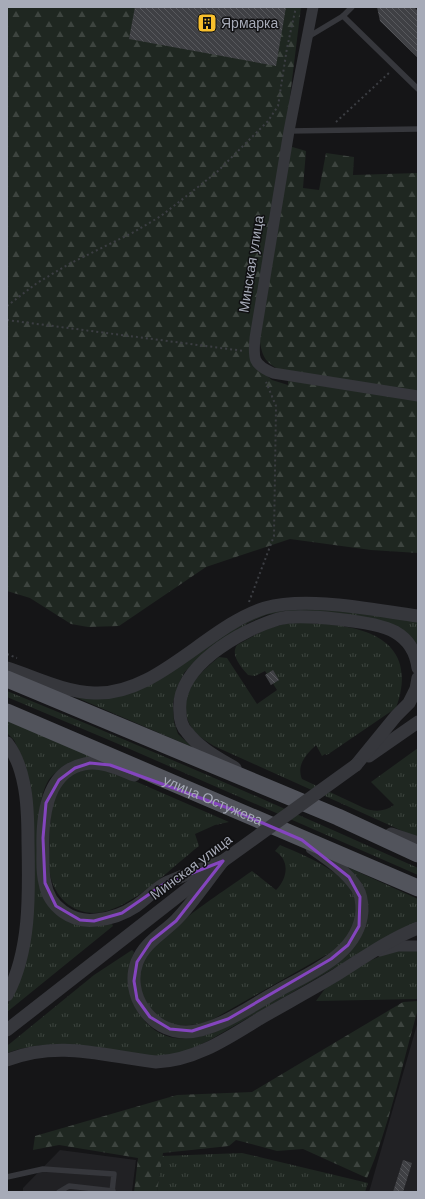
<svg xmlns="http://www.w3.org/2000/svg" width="425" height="1199" font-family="Arial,sans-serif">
<defs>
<pattern id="grass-tufts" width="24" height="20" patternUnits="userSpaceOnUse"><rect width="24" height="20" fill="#1f2721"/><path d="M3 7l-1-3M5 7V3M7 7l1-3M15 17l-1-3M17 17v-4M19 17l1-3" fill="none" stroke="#3d443f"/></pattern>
<pattern id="forest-firs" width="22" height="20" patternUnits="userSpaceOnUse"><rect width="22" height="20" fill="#1f2721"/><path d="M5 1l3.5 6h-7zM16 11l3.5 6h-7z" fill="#3d443f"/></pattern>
<pattern id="building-back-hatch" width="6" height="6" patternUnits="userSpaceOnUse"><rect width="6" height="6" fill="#3f4044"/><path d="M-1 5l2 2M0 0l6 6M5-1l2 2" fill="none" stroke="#58595d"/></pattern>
</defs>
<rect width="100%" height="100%" fill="#151517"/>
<!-- built -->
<g fill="#212124">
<polygon points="418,1021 418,1192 369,1192"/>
<polygon points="60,1150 136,1160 132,1192 23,1192 23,1188"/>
</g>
<!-- grass -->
<g fill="url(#grass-tufts)">
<polygon points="319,608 418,621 418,645 407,633 287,611 266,615 248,623 194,662 184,673 178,685 173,703 174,722 178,734 192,747 73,696 99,698 270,611"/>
<path d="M 288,623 C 341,622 425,627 396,708 L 327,755 L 325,754 L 322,756 L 316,745 C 307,754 296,764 302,779 L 364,808 C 374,812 385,812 394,805 L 371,782 L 418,748 L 418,838 L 214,746 C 208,742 202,739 198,735 C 187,726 183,708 186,695 C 190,682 209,665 219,657 L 227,658 L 257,704 L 277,690 L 265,671 L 255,676 L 248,675 C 241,667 230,655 237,645 L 266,629 Z"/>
<path d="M 7,691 C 145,747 282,807 418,868 L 418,875 L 116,743 L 7,697 Z"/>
<path d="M 7,720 L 93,757 C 79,762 63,765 52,776 C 32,796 41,861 42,889 L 85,926 L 112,924 L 113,926 L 7,1012 C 7,999 19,985 23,972 L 22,757 L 14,740 L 7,733 Z"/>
<path d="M 87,769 L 100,769 L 121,775 L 229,822 L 215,825 L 195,834 L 199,846 C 172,867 140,901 107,911 C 79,919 55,901 50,874 C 48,865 50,854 50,844 C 50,824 49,805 60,788 C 66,777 76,773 87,769 Z"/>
<path d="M 280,845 C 317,861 379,884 348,935 C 345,941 338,946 333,951 L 210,1021 C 192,1026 168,1030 154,1013 C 142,999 135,980 143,963 C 154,935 223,892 249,873 L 252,871 L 276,890 C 288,878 290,860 275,851 Z"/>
<path d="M 343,865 L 418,899 L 418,922 L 352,958 L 208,1041 C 192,1049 174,1057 155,1056 C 101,1054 63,1034 7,1053 L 7,1046 L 94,975 L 132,950 L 134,952 C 126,975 126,995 140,1015 C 177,1067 238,1020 277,998 C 296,987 317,977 335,964 C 345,956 356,937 365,926 Z"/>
<polygon points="394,950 418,950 418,999 316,1001 327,986 367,962"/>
<polygon points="242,1153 368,1183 365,1192 157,1192 162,1156"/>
</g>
<!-- forest -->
<g fill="url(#forest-firs)">
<path d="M 7,7 L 301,7 L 284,145 L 251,362 L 272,380 L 288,385 L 288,373 C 265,364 262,359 259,335 L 289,146 L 306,151 L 303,188 L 319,190 L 326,153 L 354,157 L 353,175 L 418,173 L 418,553 L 371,550 L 290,539 L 206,567 L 119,626 L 88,627 L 71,624 L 30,598 L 7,591 Z"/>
<path d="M 418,1001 L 418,1009 C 402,1065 390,1124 367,1178 L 303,1149 L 277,1151 L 236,1140 L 229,1146 L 163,1153 L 157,1192 L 134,1192 L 138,1158 L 59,1145 L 33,1150 L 35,1136 L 177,1095 L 252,1092 L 403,1002 Z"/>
</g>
<!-- building -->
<g fill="url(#building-back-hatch)">
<polygon points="135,7 286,7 276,66 129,39"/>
<polygon points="377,7 414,7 418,11 418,58 380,21"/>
<polygon points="273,670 279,680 271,685 265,675"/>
<polygon points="403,1160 412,1163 403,1192 393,1192"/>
</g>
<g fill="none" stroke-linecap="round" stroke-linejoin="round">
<!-- path -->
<g stroke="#3c3e43" stroke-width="2" stroke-dasharray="2 3" stroke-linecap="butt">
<polyline points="336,122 390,72"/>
<polyline points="7,306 37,283 69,264 134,232 161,216 217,172 268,121 278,106 287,48 296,7"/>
<polyline points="7,320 244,351"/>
<polyline points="249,602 274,536 276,406 266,382"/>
<polyline points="7,654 17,658"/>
</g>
<!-- service -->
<g stroke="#36373c" stroke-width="5.5">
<polyline points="343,16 418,89"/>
<polyline points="308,37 343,16 352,7"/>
<polyline points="289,131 418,129"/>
<polyline points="7,1177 43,1169 114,1174 112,1192"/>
<polyline points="59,1192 69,1186 113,1191"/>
</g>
<!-- minor -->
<g stroke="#36373c" stroke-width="11">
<path d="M 313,7 L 289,131 L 255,338 C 253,358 253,365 273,373 L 418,396"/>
<polyline points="380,951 398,946 418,946"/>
</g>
<!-- tertiary -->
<g stroke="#36373c" stroke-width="13">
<path d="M 7,668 C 35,677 64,692 94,693 C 157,696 207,626 265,608 C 308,596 373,610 418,616"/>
<path d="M 7,743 C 16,755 21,769 24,785 C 28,804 28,823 28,842 C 29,892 31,950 7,995"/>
<polyline points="369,756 418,722"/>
<polyline points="356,765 396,716 409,703 416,689 418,678"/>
<path d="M 235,768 C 218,758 199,748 187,732 C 182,727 180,719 180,712 C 175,667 241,630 278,619 C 299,613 376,621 395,632 C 409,640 416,652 418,668"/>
<path d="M 134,775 C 119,769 101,760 84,764 C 46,772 42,818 43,850 C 43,860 42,872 45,883 C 49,907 72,923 96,920 C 109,919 124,914 136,906 C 145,900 154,890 164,884 C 182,875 203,869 221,862"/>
<polyline points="391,834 418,843"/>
<path d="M 223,861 C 207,881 193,903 176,920 C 162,934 145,942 137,962 C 125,994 150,1032 186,1032 C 215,1032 251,1006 276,992 C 309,973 359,955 362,911 C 362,904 361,894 357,888 C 346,871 328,859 312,848"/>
<polyline points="7,1030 204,876"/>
<path d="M 7,1060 C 60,1040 103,1056 156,1062 C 194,1061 228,1038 259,1019 C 285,1004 311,990 336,975 C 363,958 388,940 418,928"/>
</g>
<!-- primary -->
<g stroke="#52545c" stroke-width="17">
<polyline points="7,679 338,817 418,854"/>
<path id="s1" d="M 7,712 L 418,888"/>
</g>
<!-- tertiary-bridge -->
<polyline stroke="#36373c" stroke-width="13" points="223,861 356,765"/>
</g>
<!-- marked area -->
<path fill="none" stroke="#8445be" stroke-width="3" stroke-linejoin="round" d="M 90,763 L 110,765 L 228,808 L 302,840 L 349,877 L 360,897 L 359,926 L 348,945 L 331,959 L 228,1019 L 192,1031 L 170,1029 L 150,1017 L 137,999 L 134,981 L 137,962 L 151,941 L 176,921 L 223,861 L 164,884 L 122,913 L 94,921 L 80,920 L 56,906 L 45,883 L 43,838 L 46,803 L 59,780 L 75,768 Z"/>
<!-- icons -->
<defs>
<g id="building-square" transform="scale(1)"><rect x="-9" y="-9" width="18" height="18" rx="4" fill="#f8c02d" stroke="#101012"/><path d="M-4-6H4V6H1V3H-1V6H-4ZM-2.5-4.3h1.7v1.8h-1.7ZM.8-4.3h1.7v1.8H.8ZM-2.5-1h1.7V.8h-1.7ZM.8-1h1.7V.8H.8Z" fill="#111"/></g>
</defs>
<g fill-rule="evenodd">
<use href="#building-square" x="207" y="23"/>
</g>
<g text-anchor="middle" stroke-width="3" stroke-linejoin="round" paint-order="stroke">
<!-- poi labels -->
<g font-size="14" fill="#a7abb8" stroke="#101012" text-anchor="start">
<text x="221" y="28">Ярмарка</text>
</g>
<!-- street labels -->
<g font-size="14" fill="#a7abb8" stroke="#101012">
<text transform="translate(251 264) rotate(-81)" y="5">Минская улица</text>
<text dy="5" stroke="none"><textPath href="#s1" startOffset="224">улица Остужева</textPath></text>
<text transform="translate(191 867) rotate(-37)" y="5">Минская улица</text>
</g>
</g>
<!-- border -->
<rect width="425" height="1199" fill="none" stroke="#a7abb8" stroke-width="16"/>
</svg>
